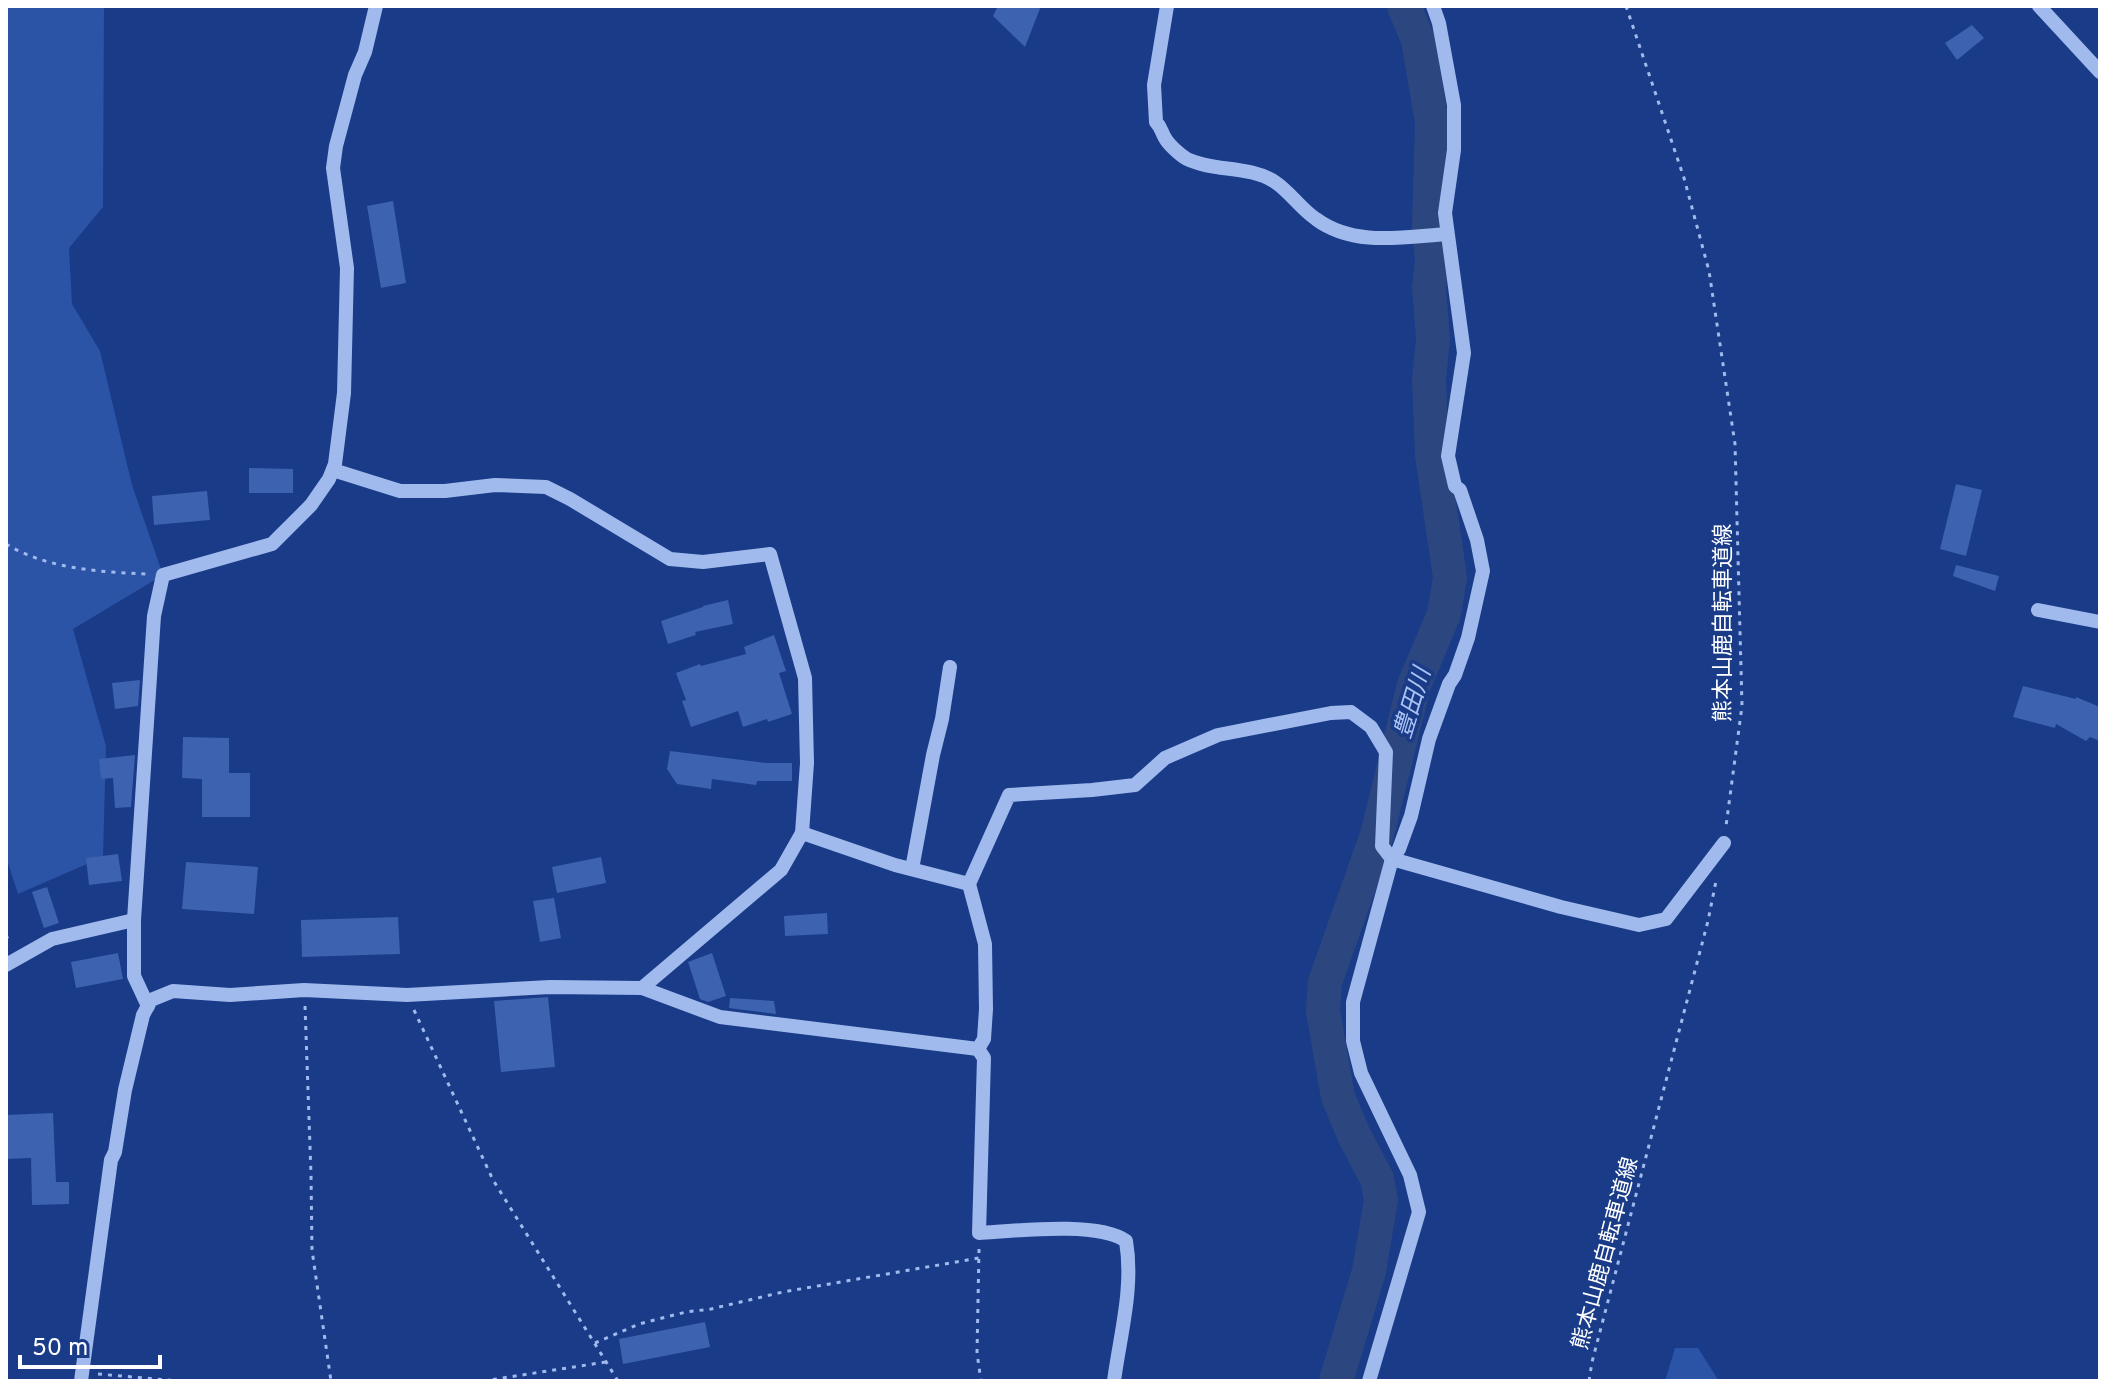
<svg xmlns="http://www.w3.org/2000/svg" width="2106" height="1387" font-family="Overpass,'Noto Sans JP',sans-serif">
<rect width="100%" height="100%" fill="#193b88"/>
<!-- green -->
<g fill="#2b53a6">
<polygon points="6,6 104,6 103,207 69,248 72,304 100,351 132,485 163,575 73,629 106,746 103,857 18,894 6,857"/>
<polygon points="1675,1348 1698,1348 1719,1381 1665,1381"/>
</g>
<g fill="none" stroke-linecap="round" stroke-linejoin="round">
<!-- river -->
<polyline stroke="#2c467f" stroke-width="34" points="1336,1381 1369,1271 1381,1200 1377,1179 1354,1135 1338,1097 1323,1011 1325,982 1377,835 1414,685 1444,614 1450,577 1432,455 1429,379 1433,339 1429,288 1432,261 1429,225 1432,123 1418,40 1404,6"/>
</g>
<!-- building -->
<g fill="#3d62af">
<polygon points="998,6 1041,6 1025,47 993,16"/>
<polygon points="1972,25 1984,38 1957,60 1945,43"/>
<polygon points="393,201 406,283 381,288 367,206"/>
<polygon points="249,468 293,469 293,493 249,493"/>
<polygon points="1956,484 1982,490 1966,556 1940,549"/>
<polygon points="207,491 210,520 154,525 152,496"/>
<polygon points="1956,565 1999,576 1995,591 1953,576"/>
<polygon points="728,600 733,624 695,632 696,635 668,644 661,621 703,607 703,606"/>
<polygon points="774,635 786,671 779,673 792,714 768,722 767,719 743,727 738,711 691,727 682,701 686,700 676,673 700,664 701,666 746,654 744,647"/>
<polygon points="140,680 138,706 115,709 112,683"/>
<polygon points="2023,686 2076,699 2076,697 2100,707 2100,741 2090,737 2086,741 2056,724 2055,728 2013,717"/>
<polygon points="183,737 229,738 229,773 250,773 250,817 202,817 202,779 182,778"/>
<polygon points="670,751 766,763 792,763 792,781 757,781 756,785 712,779 711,789 677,784 667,769"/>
<polygon points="135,755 131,807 115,808 113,778 101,779 99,759"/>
<polygon points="118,854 122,881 89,885 86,858"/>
<polygon points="601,857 606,883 557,893 552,867"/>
<polygon points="186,862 258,867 254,914 182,909"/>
<polygon points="47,887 59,923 44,928 32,892"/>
<polygon points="554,898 561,938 540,942 533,901"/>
<polygon points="827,913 828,934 785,936 784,916"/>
<polygon points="398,917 400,954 302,957 301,920"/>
<polygon points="118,953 123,979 76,988 71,962"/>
<polygon points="712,953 726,996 708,1002 700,999 688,962"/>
<polygon points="548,997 555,1067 501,1072 494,1001"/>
<polygon points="730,998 774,1001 776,1014 729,1008"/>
<polygon points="53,1113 56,1182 69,1182 69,1204 32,1205 31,1158 6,1159 6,1115"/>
<polygon points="705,1322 710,1347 623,1364 619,1339"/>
</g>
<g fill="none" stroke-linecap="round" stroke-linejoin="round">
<!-- path -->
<g stroke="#a1baed" stroke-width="3" stroke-dasharray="4 6" stroke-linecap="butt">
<polyline points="1626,6 1684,178 1709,271 1735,444 1742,706 1726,826"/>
<path d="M 6,544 C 47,569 100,572 147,574"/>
<polyline points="6,935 10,944"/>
<polyline points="305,1006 311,1175 312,1250 331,1381"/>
<polyline points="414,1010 493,1180 618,1381"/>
<polyline points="979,1249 977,1353 981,1381"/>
<polyline points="595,1343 639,1324 686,1312 711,1309 783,1292 979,1258"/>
<polyline points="98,1374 178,1381"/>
<polyline points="483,1381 606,1362"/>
<polyline points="1589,1381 1592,1362 1708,921 1716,881"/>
</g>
<!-- minor -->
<g stroke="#a1baed" stroke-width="14">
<path d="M 1167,6 L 1154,85 L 1156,122 C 1161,127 1161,131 1165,138 C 1169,145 1180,155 1187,159 C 1214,172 1249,165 1275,182 C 1290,192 1301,209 1316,219 C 1354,247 1402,237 1447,234"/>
<polyline points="2039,6 2100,72"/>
<polyline points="333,470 400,491 445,491 495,485 546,487 570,499 670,559 703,562 770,554 805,678 807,763 802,833 781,870 642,988"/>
<polyline points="2038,610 2100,622"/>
<polyline points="802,833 895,865 969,884"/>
<polyline points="912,869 933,755 942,719 950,667"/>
<polyline points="6,965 52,939 134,920"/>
<polyline points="148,1006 134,976 134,920 154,616 163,575 272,544 311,505 329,479 335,464 344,393 347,268 333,168 336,146 355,75 365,52 376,6"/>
<polyline points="978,1049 984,1039 986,1009 985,944 969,884 1009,795 1092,790 1135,785 1165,758 1218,735 1331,713 1351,712 1371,727 1386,752 1382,846 1392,859 1561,907 1639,925 1666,919 1724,843"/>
<path d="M 978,1049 L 984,1058 L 979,1233 C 1014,1231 1098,1221 1126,1241 C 1134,1288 1120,1335 1114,1381"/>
<polyline points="81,1381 111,1160 115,1152 125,1090 143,1015 151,1000 173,991 230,995 304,990 407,995 550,987 642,988 720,1017 978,1049"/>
<polyline points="1369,1381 1419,1212 1410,1175 1361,1073 1353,1041 1353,1002 1392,859 1399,849 1411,816 1429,739 1449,684 1455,675 1468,638 1483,571 1477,540 1460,490 1455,486 1448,456 1464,353 1445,213 1454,150 1454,105 1439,23 1433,6"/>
</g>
</g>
<g text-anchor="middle" stroke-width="7" stroke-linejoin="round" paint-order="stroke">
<!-- street labels -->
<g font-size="22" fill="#fff" stroke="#193b88">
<text transform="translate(1722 623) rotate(-90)" y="8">熊本山鹿自転車道線</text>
<text transform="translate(1604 1253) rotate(-75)" y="8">熊本山鹿自転車道線</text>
</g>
<!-- water labels -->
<g font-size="24" font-style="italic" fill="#acc4f4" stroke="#193b88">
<text transform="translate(1412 703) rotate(-73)" y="8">豊田川</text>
</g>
</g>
<!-- border -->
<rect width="2106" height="1387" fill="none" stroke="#ffffff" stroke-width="16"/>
<!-- scale -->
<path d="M20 1355v12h140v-12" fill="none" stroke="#ffffff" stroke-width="4"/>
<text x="32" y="1355" font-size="24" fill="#ffffff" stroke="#193b88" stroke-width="6" paint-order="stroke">50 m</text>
</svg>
